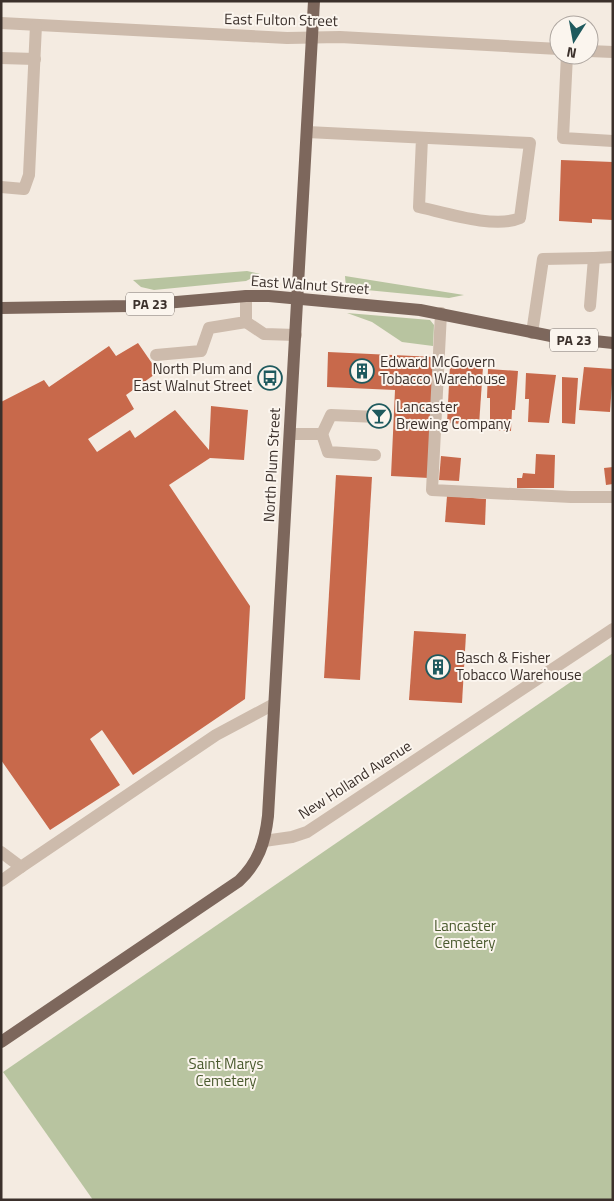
<svg xmlns="http://www.w3.org/2000/svg" width="614" height="1201" font-family="'Titillium Web',sans-serif">
<rect width="100%" height="100%" fill="#f4ebe1"/>
<!-- green -->
<g fill="#b8c4a0">
<polygon points="247,271 260,274 246,281 154,290 141,287 133,280"/>
<polygon points="345,276 464,295 449,298 346,288"/>
<polygon points="347,313 430,320 434,325 433,346 402,342 372,322"/>
<polygon points="613,653 613,1200 93,1200 3,1072"/>
</g>
<!-- building -->
<g fill="#c8694b">
<polygon points="561,160 613,162 613,220 592,219 592,223 559,221"/>
<polygon points="138,343 158,372 126,395 134,409 88,439 97,452 130,430 135,438 175,410 209,450 211,406 248,410 244,460 210,458 169,485 250,606 245,699 133,775 102,730 90,739 120,785 50,830 1,760 1,402 44,380 49,387 109,346 116,356"/>
<polygon points="328,352 435,357 429,478 391,476 395,390 327,387"/>
<polygon points="450,365 483,367 479,425 447,423"/>
<polygon points="584,367 613,369 610,412 579,410"/>
<polygon points="488,369 518,371 515,410 512,410 511,431 490,430 490,398 487,398"/>
<polygon points="526,373 556,375 549,423 528,422 529,399 525,399"/>
<polygon points="562,377 578,378 575,424 562,423"/>
<polygon points="536,454 555,455 554,488 517,488 517,478 522,478 523,473 535,474"/>
<polygon points="441,456 461,458 459,481 439,480"/>
<polygon points="613,467 613,484 606,485 604,468"/>
<polygon points="336,475 372,477 360,680 324,678"/>
<polygon points="447,496 486,499 485,525 445,522"/>
<polygon points="414,631 466,634 462,703 409,700"/>
</g>
<g fill="none" stroke-linecap="round" stroke-linejoin="round">
<!-- minor -->
<g stroke="#cdbbac" stroke-width="12">
<polyline points="1,23 287,38 340,37 559,49"/>
<polyline points="589,51 613,52"/>
<polyline points="567,55 563,138 613,141"/>
<polyline points="1,58 35,59"/>
<path d="M 307,132 L 530,143 L 520,218 C 495,229 446,213 419,207 L 422,138"/>
<polyline points="1,187 24,189 29,175 36,25"/>
<polyline points="590,306 594,258 613,257"/>
<polyline points="441,313 432,490 571,497 613,497"/>
<polyline points="246,322 264,334 296,335"/>
<polyline points="532,333 543,259 594,258"/>
<polyline points="156,355 201,351 209,328 246,322 246,296"/>
<polyline points="290,434 322,434 328,452 375,455"/>
<polyline points="322,434 331,415 377,417"/>
<polyline points="264,841 292,837 307,832 613,629"/>
<polyline points="1,852 21,867 216,735 274,704"/>
<polyline points="1,881 21,867"/>
</g>
<!-- major -->
<g stroke="#7d675c" stroke-width="12">
<polyline points="1,308 130,306 246,296 269,296 420,310 556,337 613,343"/>
<path d="M 1,1042 L 239,881 C 258,863 265,843 268,816 L 314,1"/>
</g>
</g>
<!-- icons -->
<defs>
<g id="building-ring" transform="scale(1.25)"><circle r="9.5" fill="#fbf5ee" stroke="#1f5a5e" stroke-width="1.5"/><path d="M-4-6H4V6H1V3H-1V6H-4ZM-2.5-4.3h1.7v1.8h-1.7ZM.8-4.3h1.7v1.8H.8ZM-2.5-1h1.7V.8h-1.7ZM.8-1h1.7V.8H.8Z" fill="#1f5a5e"/></g>
<g id="bus-ring" transform="scale(1.25)"><circle r="9.5" fill="#fbf5ee" stroke="#1f5a5e" stroke-width="1.5"/><path d="M-5-6H5V4H4V6H2V4H-2V6H-4V4H-5ZM-3.5-4V0h7V-4ZM-3.5 1.2v1.5H-2V1.2ZM2 1.2v1.5H3.5V1.2Z" fill="#1f5a5e"/></g>
<g id="bar-ring" transform="scale(1.25)"><circle r="9.5" fill="#fbf5ee" stroke="#1f5a5e" stroke-width="1.5"/><path d="M-6-5H6L.8 .8V4.5H3.5V6h-7V4.5H-.8V.8Z" fill="#1f5a5e"/></g>
</defs>
<g fill-rule="evenodd">
<use href="#building-ring" x="362" y="371"/>
<use href="#bus-ring" x="270" y="378"/>
<use href="#bar-ring" x="379" y="416"/>
<use href="#building-ring" x="438" y="667"/>
</g>
<g text-anchor="middle" stroke-width="4" stroke-linejoin="round" paint-order="stroke">
<!-- shield labels -->
<g fill="#fbf5ee" stroke="#756b66" stroke-width="1">
<rect x="126" y="292.5" width="48" height="23" rx="4"/>
<rect x="550" y="328.5" width="48" height="23" rx="4"/>
</g>
<g font-size="14" font-weight="bold" fill="#3b302b">
<text x="150" y="309">PA 23</text>
<text x="574" y="345">PA 23</text>
</g>
<!-- street labels -->
<g font-size="15" fill="#3b302b" stroke="#fbf5ee">
<text transform="translate(281 20) rotate(1)" y="5">East Fulton Street</text>
<text transform="translate(310 285) rotate(4)" y="5">East Walnut Street</text>
<text transform="translate(272 465) rotate(-87)" y="5">North Plum Street</text>
<text transform="translate(355 780) rotate(-33)" y="5">New Holland Avenue</text>
</g>
<!-- poi labels -->
<g font-size="15" fill="#3b302b" stroke="#fbf5ee" text-anchor="start">
<text x="380" y="367">Edward McGovern<tspan x="380" dy="17">Tobacco Warehouse</tspan></text>
<text x="252" y="374" text-anchor="end">North Plum and<tspan x="252" dy="17">East Walnut Street</tspan></text>
<text x="396" y="412">Lancaster<tspan x="396" dy="17">Brewing Company</tspan></text>
<text x="456" y="663">Basch &amp; Fisher<tspan x="456" dy="17">Tobacco Warehouse</tspan></text>
</g>
<!-- park labels -->
<g font-size="15" fill="#4a5a2e" stroke="#fbf5ee">
<text x="465" y="931">Lancaster<tspan x="465" dy="17">Cemetery</tspan></text>
<text x="226" y="1069">Saint Marys<tspan x="226" dy="17">Cemetery</tspan></text>
</g>
</g>
<!-- border -->
<rect width="614" height="1201" fill="none" stroke="#3b302b" stroke-width="5"/>
<!-- north arrow -->
<g transform="translate(574 40) rotate(191)"><circle r="24" fill="#fbf5ee" stroke="#aea6a0"/>
<path d="M0-4L9 19L0 12L-9 19Z" fill="#1f5a5e"/>
<text y="-8" font-size="14" font-weight="bold" text-anchor="middle" fill="#3b302b">N</text>
</g>
</svg>
